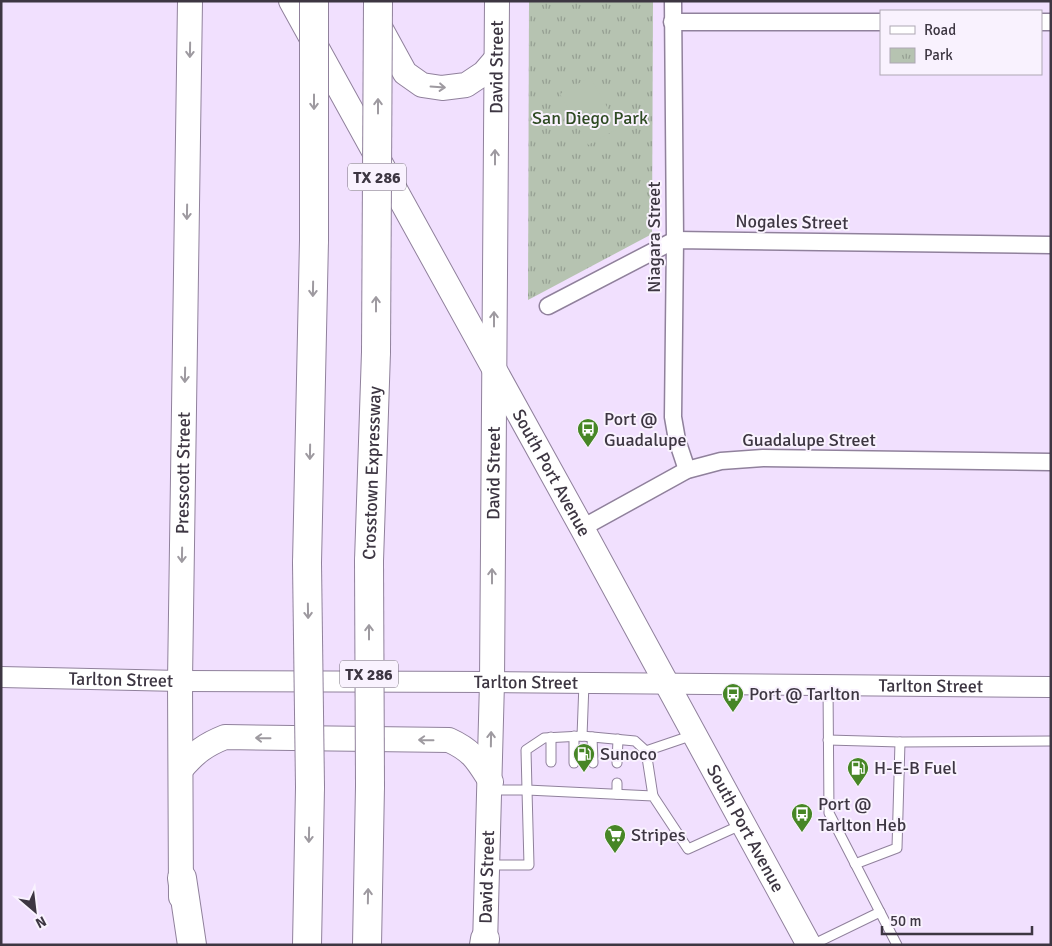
<svg xmlns="http://www.w3.org/2000/svg" width="1052" height="946" font-family="Signika,sans-serif">
<defs>
<pattern id="park-tufts" width="24" height="20" patternUnits="userSpaceOnUse" patternTransform="scale(1.25)"><rect width="24" height="20" fill="#b6c3b1"/><path d="M3 7l-1-3M5 7V3M7 7l1-3M15 17l-1-3M17 17v-4M19 17l1-3" fill="none" stroke="#959f92"/></pattern>
</defs>
<rect width="100%" height="100%" fill="#f1e0fe"/>
<!-- park -->
<polygon fill="url(#park-tufts)" points="529,1 653,1 652,234 528,300"/>
<!-- pitch -->
<polygon fill="#b6c3b1" points="590,77 619,128 588,145 560,94"/>
<g fill="none" stroke-linecap="round" stroke-linejoin="round">
<!-- service casing -->
<g stroke="#90819c" stroke-width="11">
<g id="service">
<polyline points="828,685 829,813 897,945"/>
<polyline points="574,736 574,763"/>
<polyline points="582,736 584,683"/>
<polyline points="592,737 593,763"/>
<polyline points="828,740 900,742 1051,741"/>
<polyline points="646,751 635,741 582,736 544,738 526,750 527,790 653,796 688,849 743,824"/>
<polyline points="551,762 551,737"/>
<polyline points="617,763 618,739"/>
<polyline points="617,794 617,783"/>
<polyline points="653,796 646,751 693,735"/>
<polyline points="855,864 897,848 900,742"/>
<polyline points="488,865 529,865 527,790 491,790"/>
<polyline points="812,945 880,912"/>
</g>
</g>
<!-- minor casing -->
<g stroke="#90819c" stroke-width="19">
<g id="minor">
<polyline points="673,1 675,240 673,417 677,440 687,470"/>
<polyline points="672,22 881,22"/>
<polyline points="1041,22 1051,22"/>
<polyline points="548,306 675,240 1051,245"/>
<polyline points="582,528 687,470 721,461 763,458 1051,462"/>
</g>
</g>
<!-- tertiary casing -->
<g stroke="#90819c" stroke-width="22">
<g id="tertiary">
<path id="s1" d="M 1,677 L 180,681 L 492,682 L 1051,687"/>
</g>
</g>
<!-- secondary casing -->
<g stroke="#90819c" stroke-width="26">
<g id="secondary">
<path id="s2" d="M 291,1 L 582,528 L 809,945"/>
<polyline points="376,20 405,73 422,85 442,88 466,85 484,73 496,59"/>
<path d="M 182,768 C 196,752 205,745 225,737 L 449,740 C 473,751 477,760 491,782"/>
<path id="s3" d="M 181,897 L 180,681 L 190,1"/>
<path id="s4" d="M 485,945 L 492,682 L 497,1"/>
</g>
</g>
<!-- motorway casing -->
<g stroke="#90819c" stroke-width="30">
<g id="motorway">
<path id="s5" d="M 369,561 L 376,352"/>
<polyline points="307,563 314,240"/>
<polyline points="182,878 192,945"/>
<polyline points="307,945 310,787"/>
<polyline points="367,945 370,786"/>
<polyline points="484,945 485,939"/>
</g>
</g>
<!-- service -->
<use href="#service" stroke="#fff" stroke-width="9"/>
<!-- minor -->
<use href="#minor" stroke="#fff" stroke-width="16"/>
<!-- tertiary -->
<use href="#tertiary" stroke="#fff" stroke-width="20"/>
<!-- secondary -->
<use href="#secondary" stroke="#fff" stroke-width="24"/>
<!-- motorway -->
<use href="#motorway" stroke="#fff" stroke-width="28"/>
<!-- motorway-bridge casing -->
<g stroke="#90819c" stroke-width="30" stroke-linecap="butt">
<g id="motorway-bridge">
<polyline points="314,1 314,240"/>
<polyline points="376,352 378,1"/>
<polyline points="369,561 370,786"/>
<polyline points="307,563 310,787"/>
</g>
</g>
<!-- motorway-bridge -->
<use href="#motorway-bridge" stroke="#fff" stroke-width="28"/>
</g>
<!-- one-way arrows -->
<defs><path id="oneway-shaft" d="M-6 0H5M1.5-3L5.5 0L1.5 3" fill="none" stroke-width="1.6" stroke-linecap="round" stroke-linejoin="round" transform="scale(1.25)"/></defs>
<g stroke="#9e9aa0">
<use href="#oneway-shaft" transform="translate(190 50) rotate(91)"/>
<use href="#oneway-shaft" transform="translate(438 87) rotate(4)"/>
<use href="#oneway-shaft" transform="translate(314 102) rotate(90)"/>
<use href="#oneway-shaft" transform="translate(378 106) rotate(-90)"/>
<use href="#oneway-shaft" transform="translate(495 157) rotate(-90)"/>
<use href="#oneway-shaft" transform="translate(187 212) rotate(91)"/>
<use href="#oneway-shaft" transform="translate(313 289) rotate(91)"/>
<use href="#oneway-shaft" transform="translate(376 304) rotate(-90)"/>
<use href="#oneway-shaft" transform="translate(494 319) rotate(-90)"/>
<use href="#oneway-shaft" transform="translate(185 375) rotate(91)"/>
<use href="#oneway-shaft" transform="translate(310 452) rotate(91)"/>
<use href="#oneway-shaft" transform="translate(182 555) rotate(91)"/>
<use href="#oneway-shaft" transform="translate(492 576) rotate(-90)"/>
<use href="#oneway-shaft" transform="translate(308 611) rotate(89)"/>
<use href="#oneway-shaft" transform="translate(369 632) rotate(-90)"/>
<use href="#oneway-shaft" transform="translate(263 738) rotate(-179)"/>
<use href="#oneway-shaft" transform="translate(491 739) rotate(-89)"/>
<use href="#oneway-shaft" transform="translate(426 740) rotate(-179)"/>
<use href="#oneway-shaft" transform="translate(309 835) rotate(91)"/>
<use href="#oneway-shaft" transform="translate(368 896) rotate(-89)"/>
</g>
<!-- icons -->
<defs>
<g id="bus-pin" transform="scale(1.125)"><path d="M0 17L-7.5 6A9.5 9.5 0 1 1 7.5 6Z" fill="#478626" stroke="#f9f2fe"/><path d="M-5-6H5V4H4V6H2V4H-2V6H-4V4H-5ZM-3.5-4V0h7V-4ZM-3.5 1.2v1.5H-2V1.2ZM2 1.2v1.5H3.5V1.2Z" fill="#fff"/></g>
<g id="fuel-pin" transform="scale(1.125)"><path d="M0 17L-7.5 6A9.5 9.5 0 1 1 7.5 6Z" fill="#478626" stroke="#f9f2fe"/><path d="M-5.5-6h7V0h2V4h1.3V-2.5L3-4.5l.8-.8L6-3V5H2.5V1h-1V6h-7ZM-4.2-4.7v3.2H.2V-4.7Z" fill="#fff"/></g>
<g id="supermarket-pin" transform="scale(1.125)"><path d="M0 17L-7.5 6A9.5 9.5 0 1 1 7.5 6Z" fill="#478626" stroke="#f9f2fe"/><path d="M-6-5.5h2.5l.6 2H6L4.5 2H-2.5L-4.4-4H-6ZM-1.5 3.2a1.3 1.3 0 1 0 .1 0ZM3 3.2a1.3 1.3 0 1 0 .1 0Z" fill="#fff"/></g>
</defs>
<g fill-rule="evenodd">
<use href="#bus-pin" x="588" y="429"/>
<use href="#bus-pin" x="733" y="694"/>
<use href="#fuel-pin" x="584" y="754"/>
<use href="#fuel-pin" x="858" y="768"/>
<use href="#bus-pin" x="802" y="814"/>
<use href="#supermarket-pin" x="615" y="835"/>
</g>
<g text-anchor="middle" stroke-width="4" stroke-linejoin="round" paint-order="stroke">
<!-- shield labels -->
<g fill="#f9f2fe" stroke="#756e7a" stroke-width="1">
<rect x="348" y="163.5" width="58" height="27" rx="4"/>
<rect x="340" y="660.5" width="58" height="27" rx="4"/>
</g>
<g font-size="16" font-weight="bold" fill="#3d3642">
<text x="377" y="183">TX 286</text>
<text x="369" y="680">TX 286</text>
</g>
<!-- street labels -->
<g font-size="18" fill="#3d3642" stroke="#f9f2fe">
<text dy="6" stroke="none"><textPath href="#s4" startOffset="878">David Street</textPath></text>
<text transform="translate(792 222) rotate(1)" y="6">Nogales Street</text>
<text transform="translate(654 237) rotate(-90)" y="6">Niagara Street</text>
<text x="809" y="446">Guadalupe Street</text>
<text dy="6" stroke="none"><textPath href="#s2" startOffset="539">South Port Avenue</textPath></text>
<text dy="6" stroke="none"><textPath href="#s3" startOffset="424">Presscott Street</textPath></text>
<text dy="6" stroke="none"><textPath href="#s5" startOffset="88">Crosstown Expressway</textPath></text>
<text dy="6" stroke="none"><textPath href="#s4" startOffset="472">David Street</textPath></text>
<text dy="6" stroke="none"><textPath href="#s1" startOffset="120">Tarlton Street</textPath></text>
<text dy="6" stroke="none"><textPath href="#s1" startOffset="525">Tarlton Street</textPath></text>
<text dy="6" stroke="none"><textPath href="#s1" startOffset="930">Tarlton Street</textPath></text>
<text dy="6" stroke="none"><textPath href="#s2" startOffset="944">South Port Avenue</textPath></text>
<text dy="6" stroke="none"><textPath href="#s4" startOffset="68">David Street</textPath></text>
</g>
<!-- park labels -->
<g font-size="18" fill="#2f4b23" stroke="#f9f2fe">
<text x="590" y="124">San Diego Park</text>
</g>
<!-- poi labels -->
<g font-size="18" fill="#3d3642" stroke="#f9f2fe" text-anchor="start">
<text x="604" y="425">Port @<tspan x="604" dy="21">Guadalupe</tspan></text>
<text x="749" y="700">Port @ Tarlton</text>
<text x="600" y="760">Sunoco</text>
<text x="874" y="774">H-E-B Fuel</text>
<text x="818" y="810">Port @<tspan x="818" dy="21">Tarlton Heb</tspan></text>
<text x="631" y="841">Stripes</text>
</g>
</g>
<!-- border -->
<rect width="1052" height="946" fill="none" stroke="#3d3642" stroke-width="5"/>
<!-- legend -->
<rect x="880" y="10" width="162" height="65" fill="#f9f2fe" stroke="#aea7b3"/>
<rect x="890" y="26" width="25" height="8" fill="#ffffff" stroke="#aea7b3"/>
<text x="924" y="35" font-size="15" fill="#3d3642">Road</text>
<rect x="890" y="48" width="25" height="15" fill="url(#park-tufts)" stroke="#aea7b3"/>
<text x="924" y="60" font-size="15" fill="#3d3642">Park</text>
<!-- north arrow -->
<g transform="translate(35 911) rotate(152)" stroke="#f9f2fe" stroke-width="4" paint-order="stroke">
<path d="M0-4L9 19L0 12L-9 19Z" fill="#3d3642"/>
<text y="-8" font-size="14" font-weight="bold" text-anchor="middle" fill="#3d3642">N</text>
</g>
<!-- scale -->
<path d="M882 926v8h150v-8" fill="none" stroke="#3d3642" stroke-width="2.5"/>
<text x="890" y="926" font-size="15" fill="#3d3642" stroke="#f9f2fe" stroke-width="4" paint-order="stroke">50 m</text>
</svg>
